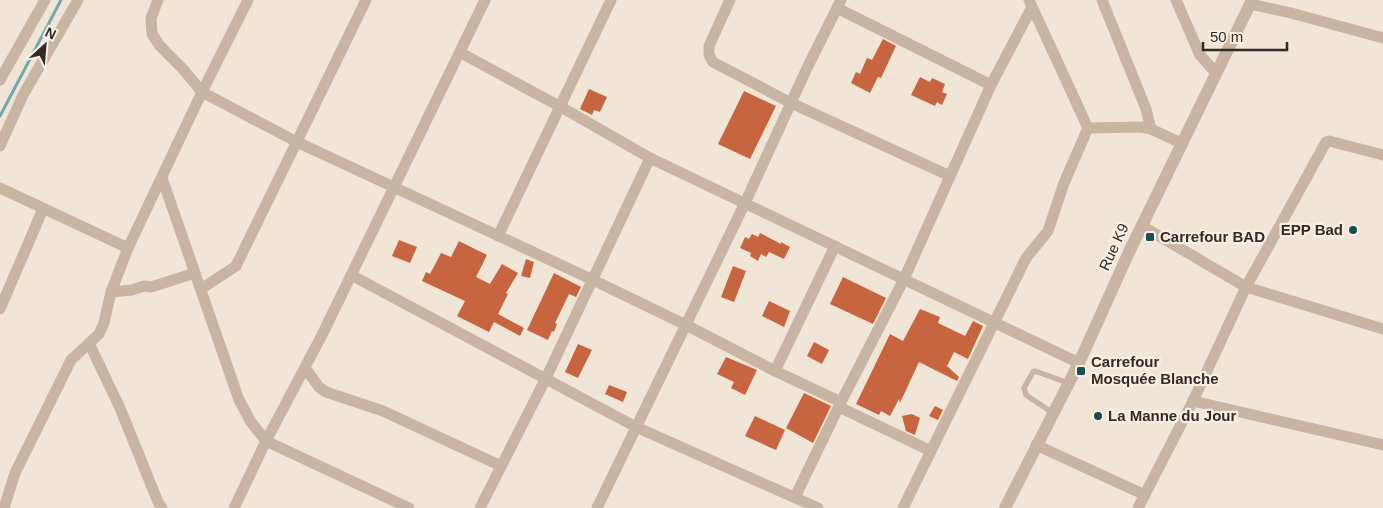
<svg xmlns="http://www.w3.org/2000/svg" width="1383" height="508" font-family="Helvetica,sans-serif">
<rect width="100%" height="100%" fill="#f0e5d7"/>
<g fill="none" stroke-linecap="round" stroke-linejoin="round">
<!-- stream -->
<polyline stroke="#76a9ad" stroke-width="3" points="0,116 61,0"/>
</g>
<!-- building -->
<g fill="#c66540">
<polygon points="883,39 896,46 881,78 878,77 870,93 851,83 856,72 860,74 867,58 872,60"/>
<polygon points="920,77 930,82 932,78 945,84 942,92 947,94 942,105 937,102 935,106 911,95"/>
<polygon points="589,89 607,97 600,112 594,110 592,115 580,109"/>
<polygon points="744,91 776,106 750,159 718,144"/>
<polygon points="760,233 781,244 781,242 790,247 784,259 769,252 766,257 761,254 758,261 750,256 751,253 740,248 745,237 749,239 752,234 758,237"/>
<polygon points="399,240 417,247 410,263 392,256"/>
<polygon points="459,241 487,255 476,277 490,284 502,264 518,273 506,293 508,294 498,314 524,328 520,336 494,322 489,332 457,316 465,301 422,281 426,272 430,274 441,253 451,257"/>
<polygon points="526,259 534,262 530,278 521,276"/>
<polygon points="733,266 746,271 734,302 721,297"/>
<polygon points="554,273 581,287 576,297 569,294 555,323 557,324 554,332 552,331 548,340 527,330"/>
<polygon points="843,277 886,298 873,324 830,304"/>
<polygon points="769,301 790,311 784,327 762,316"/>
<polygon points="920,309 940,317 938,323 965,336 973,321 983,326 968,359 954,352 947,366 959,377 957,381 919,362 900,403 899,399 890,416 881,411 879,415 856,404 890,334 903,341"/>
<polygon points="814,342 829,350 822,364 807,356"/>
<polygon points="578,344 592,350 578,378 565,372"/>
<polygon points="726,357 757,370 745,395 731,388 734,382 717,374"/>
<polygon points="609,385 627,392 623,402 605,394"/>
<polygon points="804,393 831,406 813,443 786,428"/>
<polygon points="935,406 943,410 938,420 929,416"/>
<polygon points="912,414 920,418 915,435 906,431 902,416"/>
<polygon points="755,416 785,430 776,450 745,436"/>
</g>
<g fill="none" stroke-linecap="round" stroke-linejoin="round">
<!-- service -->
<polyline stroke="#c8b5a3" stroke-width="5.5" points="1053,413 1026,395 1024,388 1033,372 1035,371 1068,383"/>
<!-- minor -->
<g stroke="#c8b5a3" stroke-width="11">
<polyline points="158,0 151,18 152,34 160,46 183,69 202,92 297,142 593,280 686,325 775,371 841,402"/>
<polyline points="730,0 709,46 709,55 713,62 791,103 950,176"/>
<polyline points="1102,0 1146,109 1151,129"/>
<polyline points="1176,0 1200,55 1216,73"/>
<polyline points="1250,4 1291,13 1383,38"/>
<polyline points="837,8 991,85"/>
<polyline points="461,53 561,107 650,158 1079,363"/>
<polyline points="0,80 45,0"/>
<polyline points="1088,128 1141,127 1151,129 1181,143"/>
<polyline points="0,146 23,95 78,0"/>
<polyline points="162,178 239,400 251,422 266,441 409,508"/>
<polyline points="0,188 128,248"/>
<polyline points="1142,226 1246,287 1383,329"/>
<polyline points="498,236 611,0"/>
<polyline points="351,275 636,427 818,508"/>
<polyline points="201,289 236,266 366,0"/>
<polyline points="111,292 132,290 144,286 151,287 195,273"/>
<polyline points="0,309 43,209"/>
<polyline points="89,343 120,408 158,502 162,508"/>
<polyline points="305,368 319,387 326,392 383,411 501,466"/>
<polyline points="775,371 835,246"/>
<polyline points="1193,401 1383,445"/>
<polyline points="839,407 931,451"/>
<polyline points="1036,445 1145,495"/>
<polyline points="795,497 841,402 904,279 991,85 1032,7"/>
<polyline points="4,508 15,473 71,360 99,334 104,323 111,292 128,248 202,92 248,0"/>
<polyline points="234,508 266,441 322,335 485,0"/>
<polyline points="480,508 546,378 650,158"/>
<polyline points="597,508 745,203 808,66 841,0"/>
<polyline points="903,508 1026,258 1048,231 1064,183 1088,128 1029,0"/>
<polyline points="1138,508 1193,401 1246,287 1326,142 1329,141 1383,155"/>
</g>
<!-- tertiary -->
<polyline stroke="#c8b5a3" stroke-width="12" points="1005,508 1079,363 1130,250 1252,0"/>
</g>
<!-- markers -->
<g fill="#1b4e54" stroke="#f9efe3" stroke-width="2">
<circle cx="1353" cy="230" r="5"/>
<rect x="1145" y="232" width="10" height="10" rx="2.5"/>
<rect x="1076" y="366" width="10" height="10" rx="2.5"/>
<circle cx="1098" cy="416" r="5"/>
</g>
<g text-anchor="middle" stroke-width="4.5" stroke-linejoin="round" paint-order="stroke">
<!-- poi labels -->
<g font-size="15" font-weight="bold" fill="#332a25" stroke="#f9efe3" text-anchor="start">
<text x="1343" y="235" text-anchor="end">EPP Bad</text>
<text x="1160" y="242">Carrefour BAD</text>
<text x="1091" y="367">Carrefour<tspan x="1091" dy="17">Mosquée Blanche</tspan></text>
<text x="1108" y="421">La Manne du Jour</text>
</g>
<!-- street labels -->
<g font-size="15" fill="#332a25" stroke="#f9efe3">
<text transform="translate(1114 247) rotate(-65)" y="5">Rue K9</text>
</g>
</g>
<!-- north arrow -->
<g transform="translate(45 45) rotate(26)" stroke="#f9efe3" stroke-width="4" paint-order="stroke">
<path d="M0-4L9 19L0 12L-9 19Z" fill="#332a25"/>
<text y="-8" font-size="14" font-weight="bold" text-anchor="middle" fill="#332a25">N</text>
</g>
<!-- scale -->
<path d="M1203 42v8h84v-8" fill="none" stroke="#332a25" stroke-width="2.5"/>
<text x="1210" y="42" font-size="15" fill="#332a25" stroke="#f9efe3" stroke-width="4" paint-order="stroke">50 m</text>
</svg>
